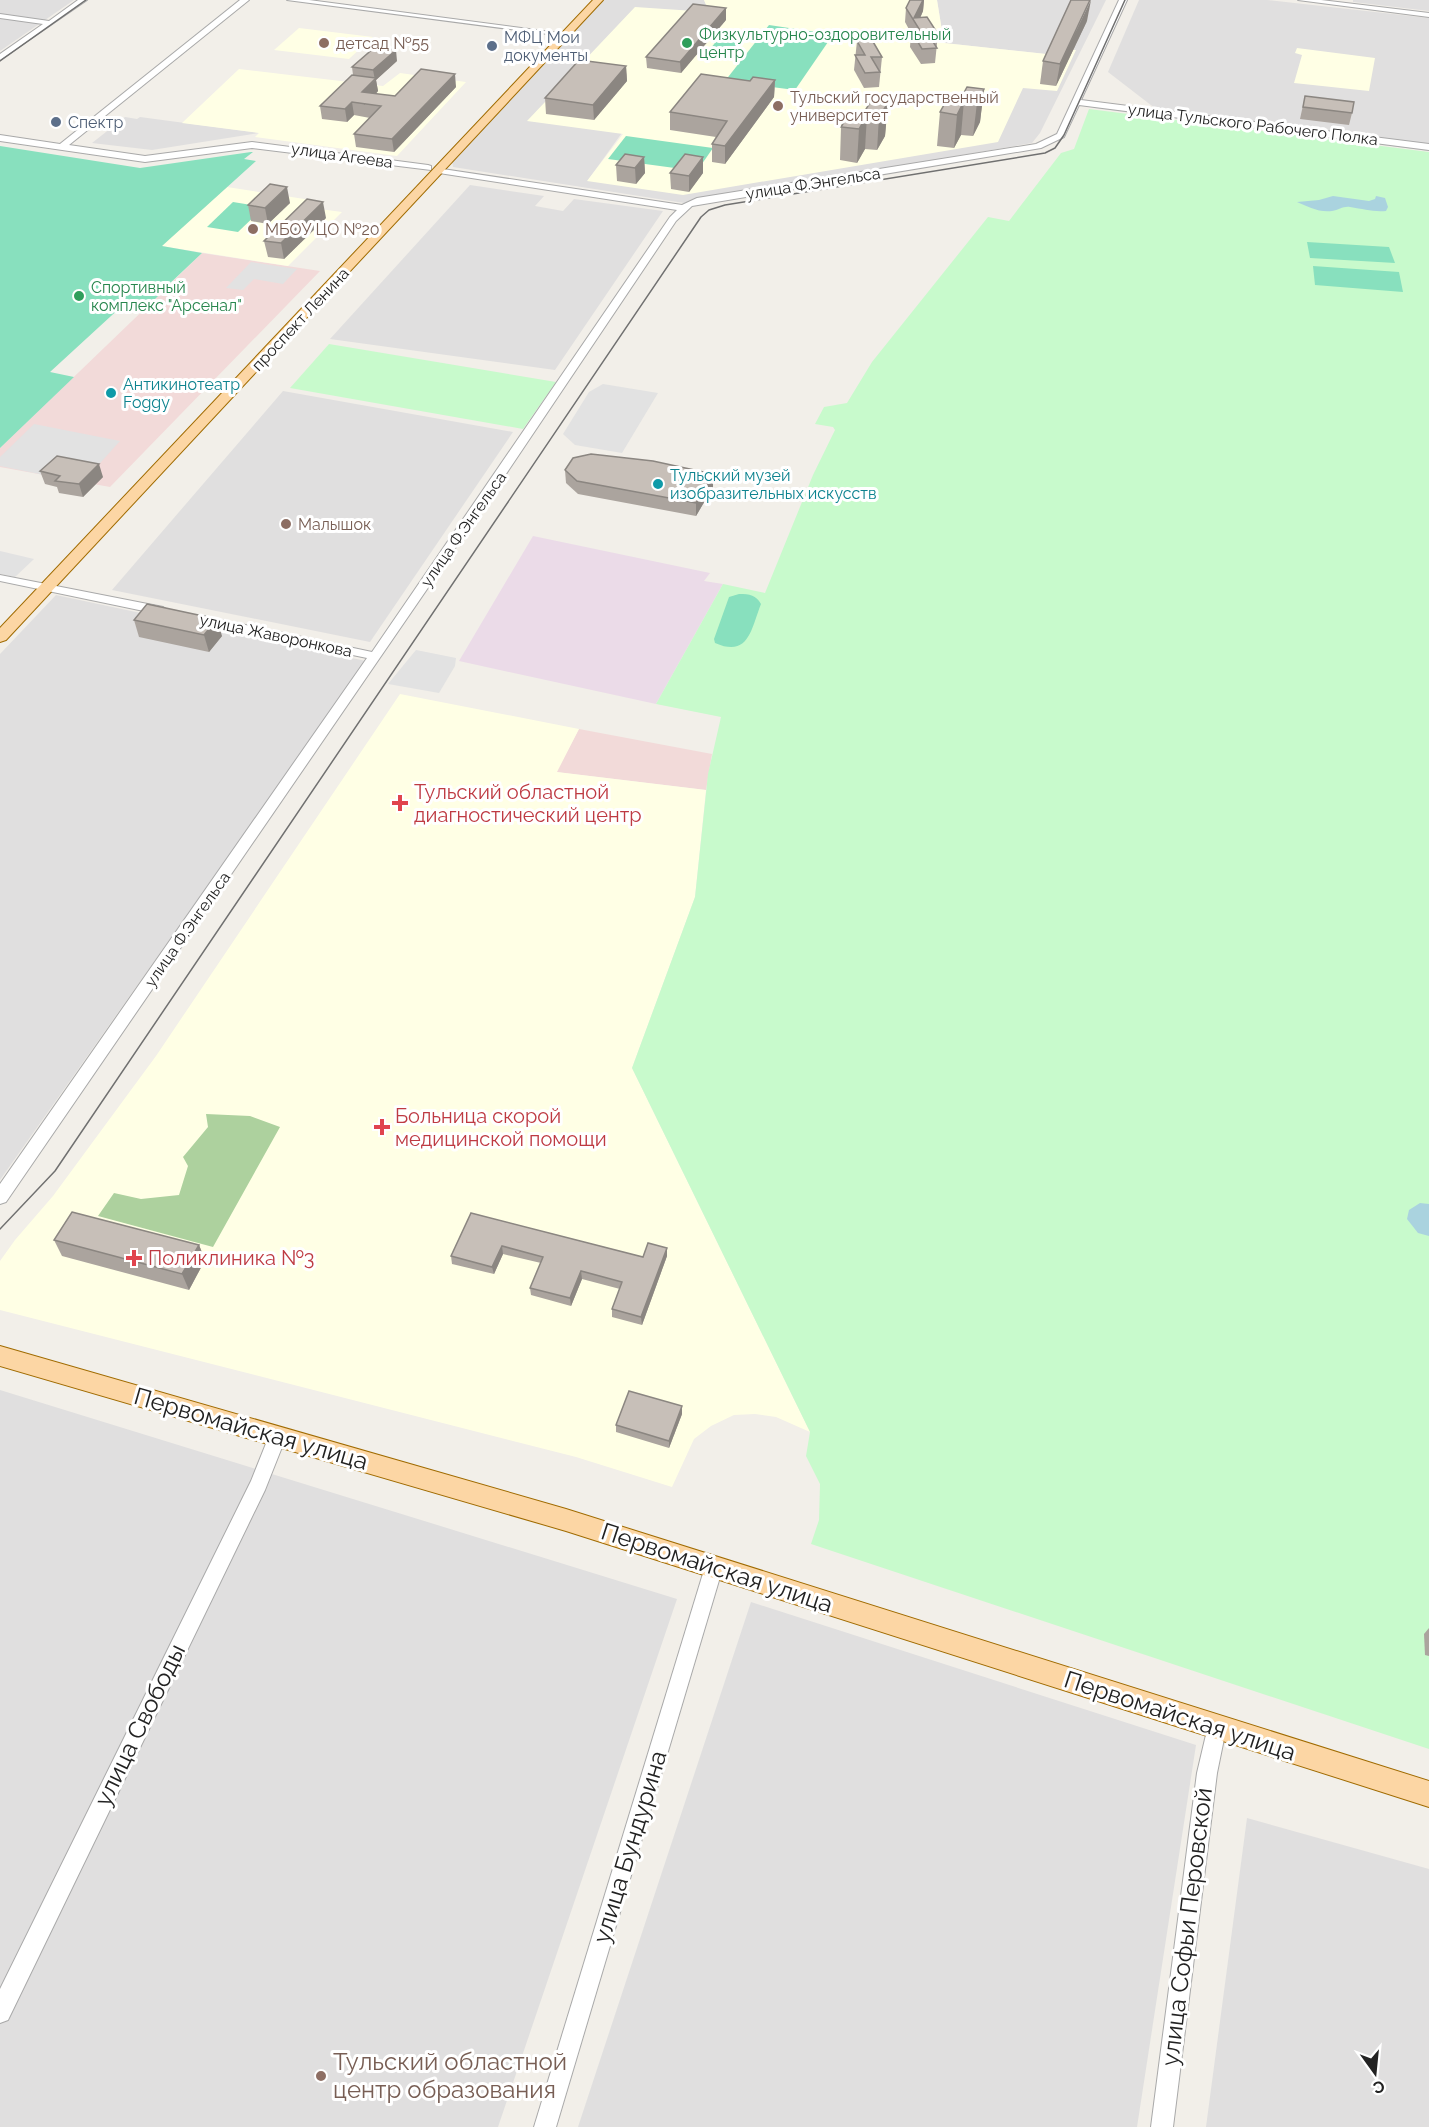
<svg xmlns="http://www.w3.org/2000/svg" width="1429" height="2127" font-family="Raleway,sans-serif">
<rect width="100%" height="100%" fill="#f2efe9"/>
<!-- residential -->
<g fill="#e0dfdf">
<polygon points="0,0 74,0 0,51"/>
<polygon points="603,0 704,0 709,12 588,180 1023,87 1046,54 944,43 937,0 1106,0 1040,133 1032,143 684,203 453,167 452,161"/>
<polygon points="1139,0 1267,0 1429,18 1429,145 1156,109 1108,72"/>
<polygon points="1353,0 1429,0 1429,11 1353,2"/>
<polygon points="125,117 137,119 140,117 259,133 152,150 92,143"/>
<polygon points="470,185 544,196 535,206 563,211 574,199 663,211 555,370 330,339"/>
<polygon points="283,391 513,432 370,642 112,590"/>
<polygon points="56,595 366,661 0,1180 0,654"/>
<polygon points="0,1390 677,1599 498,2127 0,2127"/>
<polygon points="751,1602 1196,1745 1137,2127 578,2127"/>
<polygon points="1247,1818 1429,1869 1429,2127 1206,2127"/>
</g>
<!-- commercial -->
<g fill="#f2dad9">
<polygon points="202,253 320,271 110,487 0,467 0,448 159,295 151,293 158,287 166,288"/>
<polygon points="579,729 712,754 706,790 556,772"/>
</g>
<!-- industrial -->
<polygon fill="#ebdbe8" points="533,536 710,573 704,581 723,584 656,704 459,661"/>
<!-- education -->
<g fill="#ffffe5">
<polygon points="704,0 937,0 944,43 1046,54 1051,47 1076,50 1057,91 1023,88 998,142 683,195 587,181 623,134 527,121 635,7 709,12"/>
<polygon points="299,28 373,37 349,59 274,50"/>
<polygon points="1297,48 1375,58 1369,91 1294,83 1302,55 1295,53"/>
<polygon points="239,69 383,86 400,73 466,82 397,156 255,137 259,133 182,123"/>
<polygon points="227,187 311,200 305,207 342,212 288,266 161,246"/>
<polygon points="400,694 579,729 557,772 706,790 695,897 632,1068 810,1432 776,1417 755,1414 734,1415 711,1426 694,1439 672,1487 576,1457 0,1310 0,1261 15,1240 53,1196 156,1056"/>
</g>
<!-- forest -->
<polygon fill="#add19e" points="206,1114 250,1116 280,1127 213,1247 98,1216 114,1193 141,1199 179,1195 188,1166 183,1157 208,1127"/>
<!-- park -->
<g fill="#c8facc">
<polygon points="1089,109 1429,152 1429,1749 811,1544 819,1520 820,1484 806,1456 810,1432 632,1068 695,897 708,774 721,717 656,704 723,584 765,593 813,475 835,430 833,427 815,424 824,407 847,403 872,362 988,217 1009,221 1061,153 1074,149"/>
<polygon points="329,344 556,382 523,429 290,388"/>
</g>
<!-- pitch -->
<g fill="#88e0be">
<polygon points="769,25 816,32 828,42 795,90 725,81"/>
<polygon points="723,33 744,36 731,52 710,49"/>
<polygon points="626,136 713,148 697,171 608,159"/>
<polygon points="0,146 140,168 251,152 253,152 244,159 256,161 162,246 202,253 165,288 158,287 152,293 159,295 152,302 133,299 126,305 123,305 50,372 74,377 0,448"/>
<polygon points="233,202 264,207 238,232 207,227"/>
<polygon points="1307,242 1389,247 1395,263 1310,258"/>
<polygon points="1313,266 1399,272 1403,292 1315,285"/>
<path d="M 739,594 C 750,594 756,595 761,604 C 751,629 749,658 715,643 L 714,639 L 729,597 Z"/>
</g>
<!-- parking -->
<g fill="#e2e2e2">
<polygon points="1094,105 1429,148 1429,151 1093,108"/>
<polygon points="251,262 297,269 283,284 254,279 243,290 226,288"/>
<polygon points="603,384 658,393 622,453 575,445 563,434 589,392"/>
<polygon points="34,424 120,441 93,471 44,475 0,466 0,457"/>
<polygon points="0,551 34,559 15,577 0,574"/>
<polygon points="416,650 456,658 455,666 439,693 388,684"/>
</g>
<!-- water -->
<g fill="#aad3df">
<path d="M 1333,196 L 1369,201 L 1375,199 L 1376,196 L 1385,198 L 1388,207 L 1386,211 C 1372,212 1364,209 1350,207 C 1343,206 1339,210 1332,211 C 1319,213 1307,206 1297,202 L 1319,200 Z"/>
<polygon points="1420,1203 1429,1204 1429,1236 1418,1233 1407,1219 1409,1210"/>
</g>
<g fill="none" stroke-linecap="round" stroke-linejoin="round">
<!-- minor casing -->
<g stroke="#a9a9a9" stroke-width="2">
<g id="minor">
<polygon points="78,0 87,0 0,60 0,54 43,24 0,18 0,14 49,21"/>
<polygon points="240,0 249,0 69,145 145,156 252,142 428,165 431,166 431,170 252,148 145,162 0,141 0,135 60,144"/>
<polygon points="287,0 309,0 559,33 555,35"/>
<polygon points="1119,0 1127,0 1081,100 1429,144 1429,150 1079,105 1064,137 1041,148 692,206 676,221 502,480 6,1202 0,1204 0,1184 367,658 199,623 195,622 195,616 199,615 372,652 670,217 677,210 439,173 435,170 436,168 682,205 697,198 1036,144 1057,134"/>
<polygon points="1298,0 1321,0 1429,13 1429,17"/>
<polygon points="0,575 163,607 169,611 163,615 0,581"/>
<polygon points="277,1429 283,1431 286,1437 265,1490 8,2020 0,2023 0,1989 251,1481 271,1431"/>
<polygon points="714,1558 721,1561 723,1567 556,2127 534,2127 705,1567 707,1561"/>
<polygon points="1216,1719 1223,1722 1226,1729 1217,1773 1173,2127 1151,2127 1197,1773 1209,1722"/>
</g>
</g>
<!-- major casing -->
<g stroke="#a06b00" stroke-width="2">
<g id="major">
<polygon points="593,0 603,0 6,640 0,642 0,628"/>
<polygon points="0,1346 566,1509 1429,1781 1429,1807 566,1531 0,1366"/>
</g>
</g>
<!-- minor -->
<use href="#minor" fill="#fff" fill-rule="evenodd"/>
<!-- major -->
<use href="#major" fill="#fcd6a4" fill-rule="evenodd"/>
<!-- tram -->
<g stroke="#707070" stroke-width="1.5">
<polyline points="0,61 86,0"/>
<polyline points="0,1229 55,1171 701,217 709,210 725,205 1045,153 1055,148 1064,135 1125,0"/>
</g>
</g>
<!-- wall -->
<g fill="#aba49e">
<polygon points="910,0 924,0 923,11 920,18 938,34 935,63 921,64 910,47 911,33 905,22 906,8"/>
<polygon points="726,20 681,73 647,68 646,57"/>
<polygon points="1087,21 1056,86 1040,84 1043,61"/>
<polygon points="857,41 882,57 879,87 864,88 854,70"/>
<polygon points="397,61 376,80 378,91 376,94 395,96 456,87 394,152 356,147 354,134 370,118 354,115 347,122 322,119 320,106 353,75 352,67"/>
<polygon points="626,66 627,81 594,120 546,114 545,98"/>
<polygon points="775,80 774,97 725,164 712,162 712,144 716,137 670,130 670,112 750,81"/>
<polygon points="984,89 980,122 973,136 961,135 954,148 937,146 940,112 960,100"/>
<polygon points="1305,96 1352,113 1349,125 1300,119"/>
<polygon points="888,103 885,136 877,150 865,149 857,163 840,160 841,127 863,114"/>
<polygon points="644,157 645,173 636,184 617,181 616,165"/>
<polygon points="670,173 703,173 689,192 671,189"/>
<polygon points="290,203 268,224 251,221 248,205"/>
<polygon points="326,218 284,259 268,257 264,241"/>
<polygon points="565,470 713,487 696,516 578,494 566,483"/>
<polygon points="40,471 103,477 83,497 59,493 57,487 45,484"/>
<polygon points="134,620 222,636 209,652 139,637"/>
<polygon points="471,1213 643,1257 667,1256 642,1325 612,1317 612,1309 620,1289 582,1279 571,1306 531,1295 530,1288 541,1263 503,1254 494,1274 452,1264 451,1256"/>
<polygon points="54,1240 199,1245 205,1260 189,1290 62,1256"/>
<polygon points="682,1414 669,1448 616,1432 616,1425"/>
<polygon points="1429,1628 1429,1656 1425,1655 1424,1634"/>
</g>
<!-- shaded-wall -->
<g fill="#8b8681">
<polygon points="923,0 924,0 923,11 917,25 914,18"/>
<polygon points="1091,0 1087,21 1056,86 1060,64"/>
<polygon points="726,8 726,20 681,73 680,62"/>
<polygon points="396,50 397,61 376,80 378,91 364,105 362,92 375,80 373,70"/>
<polygon points="626,66 627,81 594,120 593,105"/>
<polygon points="455,74 456,87 394,152 392,139"/>
<polygon points="775,80 774,97 725,164 725,146"/>
<polygon points="984,89 980,122 973,136 977,103"/>
<polygon points="964,101 961,135 954,148 957,115"/>
<polygon points="352,102 354,115 347,122 345,109"/>
<polygon points="888,103 885,136 877,150 879,117"/>
<polygon points="867,115 865,149 857,163 859,129"/>
<polygon points="644,157 645,173 636,184 635,168"/>
<polygon points="703,157 703,173 689,192 689,176"/>
<polygon points="287,187 290,203 268,224 265,208"/>
<polygon points="323,202 326,218 284,259 281,243"/>
<polygon points="99,464 103,477 83,497 79,484"/>
<polygon points="713,474 713,487 696,516 696,503"/>
<polygon points="217,619 222,636 209,652 204,635"/>
<polygon points="199,1245 205,1260 189,1290 182,1274"/>
<polygon points="502,1246 503,1254 494,1274 492,1267"/>
<polygon points="667,1248 667,1256 642,1325 641,1317"/>
<polygon points="581,1271 582,1279 571,1306 570,1298"/>
<polygon points="682,1406 682,1414 669,1448 669,1441"/>
</g>
<!-- building -->
<g fill="#c7bfb8" stroke="#8b8681" stroke-width="1.5">
<polygon points="910,0 923,0 914,18 927,17 938,34 928,34 937,48 922,49 912,32 921,32 906,8"/>
<polygon points="1071,0 1090,0 1060,64 1043,61"/>
<polygon points="693,4 726,8 680,62 646,57"/>
<polygon points="872,40 882,57 871,57 880,72 865,73 855,55 865,55 857,41"/>
<polygon points="375,47 396,50 373,70 352,67"/>
<polygon points="579,60 626,66 593,105 545,98"/>
<polygon points="421,69 455,74 392,139 354,134 381,106 352,102 345,109 320,106 352,75 376,78 362,92 395,96"/>
<polygon points="701,74 750,81 753,77 775,80 725,146 712,144 727,121 670,112"/>
<polygon points="967,87 984,89 977,103 964,101 957,115 940,112 948,98 960,100"/>
<polygon points="1305,96 1354,102 1352,113 1303,107"/>
<polygon points="871,101 888,103 879,117 867,115 859,129 841,127 850,112 863,114"/>
<polygon points="625,154 644,157 635,168 616,165"/>
<polygon points="685,154 703,157 689,176 670,173"/>
<polygon points="270,184 287,187 265,208 248,205"/>
<polygon points="307,199 323,202 281,243 264,241"/>
<polygon points="591,454 653,461 713,474 696,503 577,481 565,470 573,458"/>
<polygon points="57,456 99,464 79,484 55,481 60,476 40,471"/>
<polygon points="147,604 217,619 204,635 134,620"/>
<polygon points="72,1212 199,1245 182,1274 54,1240"/>
<polygon points="471,1213 643,1257 648,1243 667,1248 641,1317 612,1309 622,1282 581,1271 570,1298 530,1288 543,1257 502,1246 492,1267 451,1256"/>
<polygon points="629,1391 682,1406 669,1441 616,1425"/>
</g>
<!-- markers -->
<g fill="#8d6e63" stroke="#fff" stroke-width="2">
<circle cx="324" cy="43" r="6"/>
<circle cx="778" cy="106" r="6"/>
<circle cx="253" cy="229" r="6"/>
<circle cx="286" cy="524" r="6"/>
<circle cx="321" cy="2076" r="6"/>
</g>
<g fill="#2e9e5b" stroke="#fff" stroke-width="2">
<circle cx="687" cy="43" r="6"/>
<circle cx="79" cy="296" r="6"/>
</g>
<g fill="#5c6f8a" stroke="#fff" stroke-width="2">
<circle cx="492" cy="46" r="6"/>
<circle cx="56" cy="122" r="6"/>
</g>
<g fill="#0f9aa8" stroke="#fff" stroke-width="2">
<circle cx="111" cy="393" r="6"/>
<circle cx="658" cy="484" r="6"/>
</g>
<g fill="#e0444e" stroke="#fff" stroke-width="2">
<path d="M397 794h6v6h6v6h-6v6h-6v-6h-6v-6h6z"/>
<path d="M379 1118h6v6h6v6h-6v6h-6v-6h-6v-6h6z"/>
<path d="M131 1249h6v6h6v6h-6v6h-6v-6h-6v-6h6z"/>
</g>
<g text-anchor="middle" stroke-width="6" stroke-linejoin="round" paint-order="stroke">
<!-- far-leisure labels -->
<g font-size="16" fill="#27864d" stroke="#fff" text-anchor="start">
<text x="699" y="40">Физкультурно-оздоровительный<tspan x="699" dy="18">центр</tspan></text>
<text x="91" y="293">Спортивный<tspan x="91" dy="18">комплекс "Арсенал"</tspan></text>
</g>
<!-- far-service labels -->
<g font-size="16" fill="#4e5e75" stroke="#fff" text-anchor="start">
<text x="504" y="43">МФЦ Мои<tspan x="504" dy="18">документы</tspan></text>
<text x="68" y="128">Спектр</text>
</g>
<!-- far-education labels -->
<g font-size="16" fill="#785e54" stroke="#fff" text-anchor="start">
<text x="336" y="49">детсад №55</text>
<text x="790" y="103">Тульский государственный<tspan x="790" dy="18">университет</tspan></text>
<text x="265" y="235">МБОУ ЦО №20</text>
<text x="298" y="530">Малышок</text>
</g>
<!-- far-street labels -->
<g font-size="16" fill="#222" stroke="#fff">
<text transform="translate(1253 124) rotate(7)" y="6">улица Тульского Рабочего Полка</text>
<text transform="translate(342 155) rotate(8)" y="6">улица Агеева</text>
<text transform="translate(813 183) rotate(-9)" y="6">улица Ф.Энгельса</text>
<text transform="translate(300 319) rotate(-47)" y="6">проспект Ленина</text>
<text transform="translate(463 529) rotate(-55)" y="6">улица Ф.Энгельса</text>
<text transform="translate(276 635) rotate(12)" y="6">улица Жаворонкова</text>
<text transform="translate(187 929) rotate(-55)" y="6">улица Ф.Энгельса</text>
</g>
<!-- far-culture labels -->
<g font-size="16" fill="#0d838f" stroke="#fff" text-anchor="start">
<text x="123" y="390">Антикинотеатр<tspan x="123" dy="18">Foggy</tspan></text>
<text x="670" y="481">Тульский музей<tspan x="670" dy="18">изобразительных искусств</tspan></text>
</g>
<!-- health labels -->
<g font-size="20" fill="#be3a42" stroke="#fff" text-anchor="start">
<text x="414" y="799">Тульский областной<tspan x="414" dy="23">диагностический центр</tspan></text>
<text x="395" y="1123">Больница скорой<tspan x="395" dy="23">медицинской помощи</tspan></text>
<text x="148" y="1265">Поликлиника №3</text>
</g>
<!-- near-street labels -->
<g font-size="24" fill="#222" stroke="#fff">
<text transform="translate(251 1429) rotate(16)" y="8">Первомайская улица</text>
<text transform="translate(717 1568) rotate(18)" y="8">Первомайская улица</text>
<text transform="translate(1180 1716) rotate(18)" y="8">Первомайская улица</text>
<text transform="translate(140 1725) rotate(-64)" y="8">улица Свободы</text>
<text transform="translate(630 1847) rotate(-73)" y="8">улица Бундурина</text>
<text transform="translate(1187 1927) rotate(-83)" y="8">улица Софьи Перовской</text>
</g>
<!-- near-education labels -->
<g font-size="24" fill="#785e54" stroke="#fff" text-anchor="start">
<text x="333" y="2070">Тульский областной<tspan x="333" dy="28">центр образования</tspan></text>
</g>
</g>
<!-- north arrow -->
<g transform="translate(1375 2073) rotate(165)" stroke="#ffffff" stroke-width="4.5" paint-order="stroke">
<path d="M0-4.5L10 22L0 15L-10 22Z" fill="#222222"/>
<text y="-9" font-size="16" font-weight="bold" text-anchor="middle" fill="#222222">С</text>
</g>
</svg>
